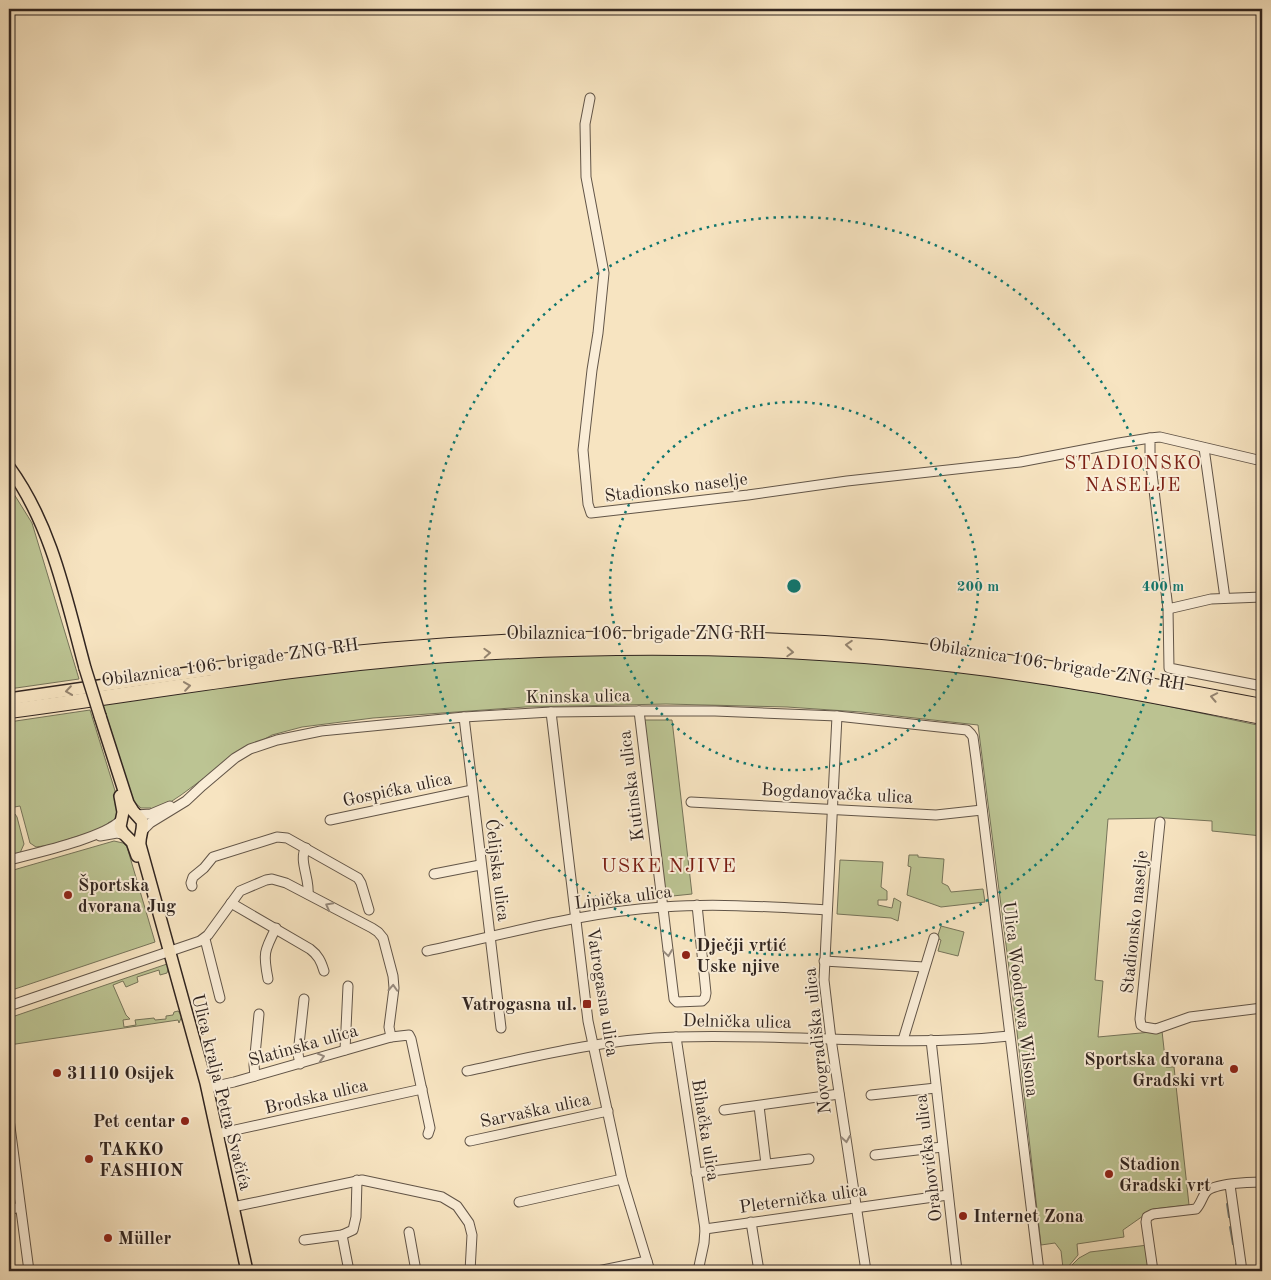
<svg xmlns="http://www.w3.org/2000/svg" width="1271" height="1280" font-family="'Old Standard TT',serif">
<rect width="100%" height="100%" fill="#f7e4c1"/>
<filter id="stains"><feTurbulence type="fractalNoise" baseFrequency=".004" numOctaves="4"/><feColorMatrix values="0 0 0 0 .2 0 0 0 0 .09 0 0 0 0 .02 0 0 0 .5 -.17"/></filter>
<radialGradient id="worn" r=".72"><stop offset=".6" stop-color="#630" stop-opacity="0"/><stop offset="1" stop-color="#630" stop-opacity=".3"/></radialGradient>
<!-- green -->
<g fill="#bcc493" stroke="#76745a">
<polygon points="9,486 32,523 79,679 9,689"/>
<polygon points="773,654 1030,677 1030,682 1129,698 1262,726 1262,836 1212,831 1212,821 1166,818 1108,819 1095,980 1103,981 1098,1037 1162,1031 1166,1067 1174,1067 1189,1205 1153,1209 1123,1230 1124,1237 1077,1244 1078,1255 1068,1267 1063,1268 1061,1251 1055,1243 1041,1245 1016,1023 978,725 861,712 787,707 666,704 525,707 373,718 302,727 272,735 237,754 181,795 169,803 152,811 151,808 141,808 133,801 103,705 271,678 512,655"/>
<polygon points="90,710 116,794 118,814 115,819 108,823 107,827 50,845 36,847 30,843 20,806 9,808 9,722"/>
<polygon points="644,720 672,720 692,894 663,897"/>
<polygon points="9,813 15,814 17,817 24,844 20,853 9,856"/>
<polygon points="114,841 123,843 127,847 155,942 9,991 9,875 10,871"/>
<polygon points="909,855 918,855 918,857 944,859 942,883 948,886 951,892 983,889 985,902 941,907 907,895 911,867 908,866"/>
<polygon points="840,860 883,862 881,887 887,891 887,900 878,900 878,905 892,908 894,898 901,902 898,921 891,918 837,914"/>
<polygon points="941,926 964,932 958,956 938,951 941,940 937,938"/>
<polygon points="167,964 169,966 167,973 160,975 159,970 137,977 138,982 126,987 123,981 113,985 126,1015 130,1019 123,1020 124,1027 136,1025 135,1020 154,1018 155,1020 166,1019 166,1016 173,1015 174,1012 178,1011 182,1016 179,1023 178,1020 9,1045 9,1018"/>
<polygon points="1148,1245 1151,1271 1066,1271 1079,1258 1090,1252"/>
</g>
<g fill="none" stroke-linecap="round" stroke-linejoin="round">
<!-- stream -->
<g stroke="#74807e" stroke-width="2">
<polyline points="1227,1204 1229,1217"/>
<polyline points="1230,1227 1233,1244"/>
<polyline points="1236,1264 1236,1271"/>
</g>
<!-- minor casing -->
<g stroke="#625548" stroke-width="11">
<g id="minor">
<polyline points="590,98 585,124 586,177 604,273 598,333 592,370 583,450 588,504 591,513 748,495 847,481 1020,462 1119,443 1150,438"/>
<polyline points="1204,448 1225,598"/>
<polyline points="1262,461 1160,437 1150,438 1150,456 1168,609 1211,599 1262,597"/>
<polyline points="1168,609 1169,668 1262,686"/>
<polyline points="639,711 674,999 677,1002 702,1001 705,998 706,993 697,905"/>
<polyline points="551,712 588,1021 622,1179 650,1271"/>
<polyline points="837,716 824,980 831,1039 866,1271"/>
<polyline points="464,717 501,1028"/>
<polyline points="691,802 936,815 982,810"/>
<polyline points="136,815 151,814 170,806"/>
<polyline points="330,820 472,790"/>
<polyline points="1160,822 1140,1019 1141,1025 1144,1027 1156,1029 1190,1017 1262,1008"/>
<polyline points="141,832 150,823 186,801 202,786 235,758 250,749 277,740 321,731 464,717 551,712 639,711 715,711 837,716 967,730 971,734 973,737 976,759 1039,1271"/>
<polyline points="100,836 117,833 126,835"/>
<path d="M 306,848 C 298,859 310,879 308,894"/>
<path d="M 9,860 C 35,853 104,838 121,820"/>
<polyline points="434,874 480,865"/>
<polyline points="192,886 191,883 193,877 204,868 213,857 277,837 287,838 358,878 361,883 369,910"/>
<path d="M 231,903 L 310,949 C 318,955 321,961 324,971"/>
<polyline points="205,939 220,998"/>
<path d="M 427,951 C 505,934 583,912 663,907 C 717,903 773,907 827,910"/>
<polyline points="824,961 924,967"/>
<path d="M 268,979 C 263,954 264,951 276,928"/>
<polyline points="9,1006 200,941 208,935 240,891 266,880 272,879 286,883 372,928 378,932 383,938 393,976 394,988 389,1027 391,1037"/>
<polyline points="676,1037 705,1229"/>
<polyline points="903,1040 934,938"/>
<polyline points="931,1040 957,1271"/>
<polyline points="345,1050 348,986"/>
<polyline points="300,1064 298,1054 304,999"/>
<path d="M 467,1071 C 536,1056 605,1039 676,1037 C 787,1033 899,1048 1009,1036"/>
<polyline points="255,1076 254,1065 259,1014"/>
<polyline points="207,1088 234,1082 391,1037 409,1035 411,1039 430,1128 428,1134"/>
<polyline points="871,1095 936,1088"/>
<polyline points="759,1106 766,1164"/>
<polyline points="724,1110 839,1094"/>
<polyline points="9,1119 29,1271"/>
<polyline points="217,1134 422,1089"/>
<polyline points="470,1141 608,1111"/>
<polyline points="875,1155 942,1147"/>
<polyline points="696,1173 809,1159"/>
<polyline points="1230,1185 1242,1271"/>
<polyline points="519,1202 622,1179"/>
<polyline points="233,1207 362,1180 442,1197 457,1206 469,1223 472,1235 470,1271"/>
<polyline points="9,1210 20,1207"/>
<polyline points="751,1222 759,1271"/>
<polyline points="409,1232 416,1271"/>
<polyline points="342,1235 349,1271"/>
<polyline points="304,1240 342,1235 353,1230 356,1217 357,1180"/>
<polyline points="454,1271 461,1271"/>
<polyline points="598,1271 647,1261"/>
<polyline points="698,1271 704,1243 705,1229 948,1195"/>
<path d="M 1153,1271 L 1146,1222 L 1147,1217 L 1153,1214 L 1196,1209 C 1201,1204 1202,1197 1206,1192 C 1214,1183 1250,1182 1262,1182"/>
</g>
</g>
<!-- major casing -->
<g stroke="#312520" stroke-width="14">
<g id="major">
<path d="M 9,467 C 52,526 66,598 85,668"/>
<polyline points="9,699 216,669"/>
<path d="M 100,716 L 128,803 L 133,811 L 142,821 C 144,830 139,836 140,845 L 206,1083 L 247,1271"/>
<polyline points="120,796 123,812 120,827 123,833 132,842 137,856"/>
</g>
</g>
<!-- highway casing -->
<g stroke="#312520" stroke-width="16">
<g id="highway">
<path d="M 216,669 C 436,639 659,629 881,647 C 1009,658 1136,682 1262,706"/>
<path d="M 9,711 C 159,691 310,664 462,654 C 651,642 843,647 1031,675 C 1109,686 1185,702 1262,717"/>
</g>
</g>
<!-- minor -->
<use href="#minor" stroke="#faedd7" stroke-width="9"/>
<!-- major -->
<use href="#major" stroke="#f7e4c1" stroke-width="11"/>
<!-- highway -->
<use href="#highway" stroke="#f7e4c1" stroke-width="14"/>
<!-- major-bridge casing -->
<g stroke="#312520" stroke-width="14" stroke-linecap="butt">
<polyline id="major-bridge" points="85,668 100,716"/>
</g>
<!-- major-bridge -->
<use href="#major-bridge" stroke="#f7e4c1" stroke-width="11"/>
</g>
<!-- one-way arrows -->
<defs><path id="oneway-chevron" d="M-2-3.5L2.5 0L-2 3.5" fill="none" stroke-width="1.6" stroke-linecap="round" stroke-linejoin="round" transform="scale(1.25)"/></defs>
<g stroke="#948470">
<use href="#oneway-chevron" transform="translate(849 645) rotate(-176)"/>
<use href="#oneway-chevron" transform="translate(790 652) rotate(3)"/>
<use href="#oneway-chevron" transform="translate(487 653) rotate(-3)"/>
<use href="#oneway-chevron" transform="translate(187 686) rotate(-8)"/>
<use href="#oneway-chevron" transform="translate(69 691) rotate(172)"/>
<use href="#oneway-chevron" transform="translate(1214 697) rotate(-169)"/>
</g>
<g stroke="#96897c">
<use href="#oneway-chevron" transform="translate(329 906) rotate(-152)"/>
<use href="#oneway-chevron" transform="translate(668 953) rotate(82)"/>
<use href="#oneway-chevron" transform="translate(393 988) rotate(-87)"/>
<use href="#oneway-chevron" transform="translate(321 1057) rotate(-16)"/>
<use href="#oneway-chevron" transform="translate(846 1139) rotate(81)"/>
</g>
<!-- distance rings -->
<g fill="none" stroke="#0f766e" stroke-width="2.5" stroke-dasharray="2.5 5">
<circle cx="794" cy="586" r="184"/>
<circle cx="794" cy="586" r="369"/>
</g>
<!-- markers -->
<g fill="#8f2418" stroke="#faedd7" stroke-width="2">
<circle cx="68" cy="895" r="5"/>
<circle cx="686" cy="955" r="5"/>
<rect x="582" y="999" width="10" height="10" rx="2.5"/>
<circle cx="1234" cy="1069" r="5"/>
<circle cx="57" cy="1073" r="5"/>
<circle cx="185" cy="1121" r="5"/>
<circle cx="89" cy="1159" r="5"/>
<circle cx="1109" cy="1174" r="5"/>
<circle cx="963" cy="1216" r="5"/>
<circle cx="108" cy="1238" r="5"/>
</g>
<g text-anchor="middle" stroke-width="4" stroke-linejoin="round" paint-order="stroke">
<!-- street labels -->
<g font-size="18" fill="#312520" stroke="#faedd7">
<text transform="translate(676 487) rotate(-7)" y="6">Stadionsko naselje</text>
<text x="636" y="639">Obilaznica 106. brigade ZNG RH</text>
<text transform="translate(230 662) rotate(-8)" y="6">Obilaznica 106. brigade ZNG RH</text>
<text transform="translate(1057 664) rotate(9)" y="6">Obilaznica 106. brigade ZNG RH</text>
<text transform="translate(578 696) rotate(-1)" y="6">Kninska ulica</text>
<text transform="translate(631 786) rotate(-97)" y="6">Kutinska ulica</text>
<text transform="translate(397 789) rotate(-12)" y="6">Gospićka ulica</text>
<text transform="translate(837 793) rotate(3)" y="6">Bogdanovačka ulica</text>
<text transform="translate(498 870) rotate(83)" y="6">Ćelijska ulica</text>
<text transform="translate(623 897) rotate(-7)" y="6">Lipička ulica</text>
<text transform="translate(1134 922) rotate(-84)" y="6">Stadionsko naselje</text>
<text transform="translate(603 992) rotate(81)" y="6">Vatrogasna ulica</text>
<text transform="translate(1021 999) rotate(83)" y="6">Ulica Woodrowa Wilsona</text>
<text transform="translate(737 1021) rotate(1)" y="6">Delnička ulica</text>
<text transform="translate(817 1041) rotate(-96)" y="6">Novogradiška ulica</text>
<text transform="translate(303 1045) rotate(-16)" y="6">Slatinska ulica</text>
<text transform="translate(222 1092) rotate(76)" y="6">Ulica kralja Petra Svačića</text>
<text transform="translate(316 1096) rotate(-13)" y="6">Brodska ulica</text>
<text transform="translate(535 1110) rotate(-12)" y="6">Sarvaška ulica</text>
<text transform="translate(706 1130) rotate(81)" y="6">Bihačka ulica</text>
<text transform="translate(928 1158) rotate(-97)" y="6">Orahovička ulica</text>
<text transform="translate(803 1198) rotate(-8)" y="6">Pleternička ulica</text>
</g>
<!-- poi labels -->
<g font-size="18" font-weight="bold" fill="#312520" stroke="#faedd7" text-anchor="start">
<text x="78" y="891">Športska<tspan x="78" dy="21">dvorana Jug</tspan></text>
<text x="696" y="951">Dječji vrtić<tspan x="696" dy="21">Uske njive</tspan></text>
<text x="577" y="1010" text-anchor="end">Vatrogasna ul.</text>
<text x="1224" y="1065" text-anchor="end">Sportska dvorana<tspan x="1224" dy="21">Gradski vrt</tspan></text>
<text x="67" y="1079">31110 Osijek</text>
<text x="175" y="1127" text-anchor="end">Pet centar</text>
<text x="99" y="1155">TAKKO<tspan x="99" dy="21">FASHION</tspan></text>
<text x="1119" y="1170">Stadion<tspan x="1119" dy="21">Gradski vrt</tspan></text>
<text x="973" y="1222">Internet Zona</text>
<text x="118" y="1244">Müller</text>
</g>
<!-- neighbourhood labels -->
<g font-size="19" letter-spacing="1" fill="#7a1f14" stroke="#faedd7">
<text x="1133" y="469">STADIONSKO<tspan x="1133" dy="22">NASELJE</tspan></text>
</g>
<!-- quarter labels -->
<g font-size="20" letter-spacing="1" fill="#7a1f14" stroke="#faedd7">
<text x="669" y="872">USKE NJIVE</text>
</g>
</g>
<circle cx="794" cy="586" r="8" fill="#0f766e" stroke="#faedd7" stroke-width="2.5"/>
<g font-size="15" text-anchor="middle" font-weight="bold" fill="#0f766e" stroke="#faedd7" stroke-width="4" stroke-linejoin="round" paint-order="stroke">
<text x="978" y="591">200 m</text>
<text x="1163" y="591">400 m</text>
</g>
<!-- margin -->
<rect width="1271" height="1280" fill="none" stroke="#f7e4c1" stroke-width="30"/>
<rect x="10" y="10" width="1251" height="1260" fill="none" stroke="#312520" stroke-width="2.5"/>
<rect x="15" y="15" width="1241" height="1250" fill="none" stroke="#312520"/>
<rect width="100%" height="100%" filter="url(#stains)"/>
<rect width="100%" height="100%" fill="url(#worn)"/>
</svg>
